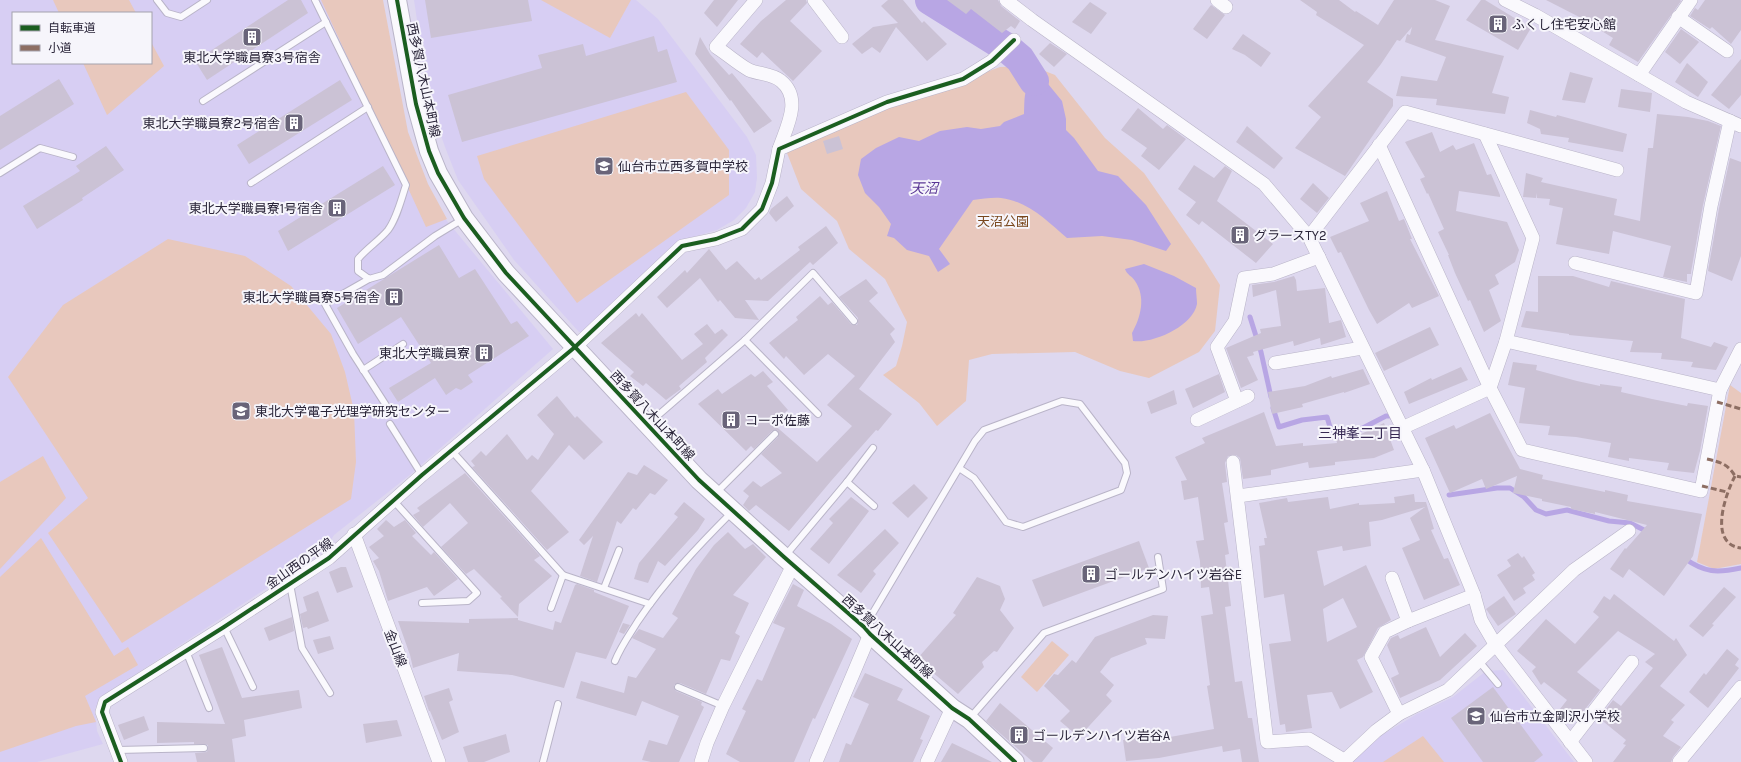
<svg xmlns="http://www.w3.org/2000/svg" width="1741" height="762" font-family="Karla,'Noto Sans JP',sans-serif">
<rect width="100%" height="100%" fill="#ded8ef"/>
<!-- built -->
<g fill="#d7cef3" fill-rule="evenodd">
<path d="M 0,0 L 376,0 L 411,154 L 447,221 L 553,349 L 411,474 L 334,535 L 325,550 L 101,697 L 95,709 L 97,731 L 103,744 L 37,762 L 0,762 ZM 13,13 L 151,13 L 151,63 L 13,63 Z"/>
<polygon points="414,0 636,0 658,19 747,137 756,155 757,178 755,192 746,208 734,220 717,230 679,241 587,331 579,332 514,260 458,180 445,147 431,106 422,56 425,51 424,45 419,34"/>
<polygon points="1503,670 1574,762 1351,762 1382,735 1417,714 1453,697 1486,671"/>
</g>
<!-- green -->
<g fill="#e8c8bd">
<polygon points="53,0 129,0 136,13 59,13"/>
<polygon points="321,0 383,0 408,132 428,184 447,219 426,227"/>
<polygon points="541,0 631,0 610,38"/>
<polygon points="151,42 164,66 107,115 83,63 151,63"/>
<polygon points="1032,66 1055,75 1105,138 1144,173 1203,258 1220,285 1215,331 1199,352 1149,378 1120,371 1075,352 992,354 969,360 966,401 937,426 919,403 883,375 896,366 902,346 907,322 885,279 849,249 837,221 801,189 787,153 838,126 1000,67"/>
<polygon points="686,92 729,150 729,195 577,303 484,179 477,156"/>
<polygon points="168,239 245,256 291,286 331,334 345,372 354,411 356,462 351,499 122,643 48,533 88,498 8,377 63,305"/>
<polygon points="1730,385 1741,393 1741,564 1714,569 1697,562"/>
<polygon points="43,456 66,498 0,569 0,482"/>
<polygon points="41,538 114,656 128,647 138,665 85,696 96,722 76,726 0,752 0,577"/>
<polygon points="1052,641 1069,655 1037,692 1021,677"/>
<polygon points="1423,736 1444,762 1383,762"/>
</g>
<!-- water -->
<g fill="#b8a6e4">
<path d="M 1044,79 L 1062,101 L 1066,119 L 1066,130 L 1074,138 L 1098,171 L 1118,176 L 1146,205 L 1171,244 L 1166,251 L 1132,240 L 1102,236 L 1067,238 C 1048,222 1028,201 1001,198 C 993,197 982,199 973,200 L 939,249 L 950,264 L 938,272 L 929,256 L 907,250 L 894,238 L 887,236 L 891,224 L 879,207 L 865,193 L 858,175 L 861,159 L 876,148 L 899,137 L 919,141 L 940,131 L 967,127 L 981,129 L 1000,126 L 1004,122 L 1024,114 C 1025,95 1022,83 1044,79 Z"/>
<path d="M 1144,264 L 1174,276 L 1196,288 C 1196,293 1197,299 1197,304 C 1193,326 1153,344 1133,341 L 1132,333 C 1141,317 1146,297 1135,281 C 1132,276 1127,275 1125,269 Z"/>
</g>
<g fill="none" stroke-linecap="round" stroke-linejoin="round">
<!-- stream -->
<g stroke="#b8a6e4" stroke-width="5">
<polyline points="1250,317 1261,352 1271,397"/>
<polyline points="1273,408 1279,427 1302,420 1327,417 1333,437 1353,433 1386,416 1392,416 1393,419"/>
<polyline points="1449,495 1497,488 1510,488 1524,497 1536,510 1546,514 1567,510 1609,521 1630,523 1648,532"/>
<path d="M 1684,558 C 1705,573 1717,573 1741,568"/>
</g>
<!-- river -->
<polyline stroke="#b8a6e4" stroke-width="30" points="930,0 1007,48 1020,59 1034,81"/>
</g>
<!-- building -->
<g fill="#cbc2d5" fill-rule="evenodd">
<polygon points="288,0 301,0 308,13 207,80 195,61"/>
<polygon points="425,0 528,0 532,21 431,38"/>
<polygon points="714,0 738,0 717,27 704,13"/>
<polygon points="786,0 806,0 807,3 790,21 822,51 793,81 762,52 757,58 740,44 761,21"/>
<polygon points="888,0 903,0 922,23 924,21 947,44 927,61 896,27 880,53 872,47 862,54 852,44 873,27 898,23 881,6"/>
<polygon points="947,0 998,0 1001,6 1020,21 1015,29 1011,26 1002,33 971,9 966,14"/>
<polygon points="1300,0 1339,0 1355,12 1356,11 1378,25 1394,0 1435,0 1450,6 1435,40 1504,56 1492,93 1509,97 1505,114 1436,105 1437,99 1396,96 1401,76 1437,81 1446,57 1405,42 1407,34 1410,35 1412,27 1400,41 1397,40 1381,64 1367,82 1393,99 1393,106 1345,176 1295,148 1321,117 1308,106 1364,45 1316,15 1317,12"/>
<polygon points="1481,0 1485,0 1531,28 1518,50 1466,20"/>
<polygon points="1546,0 1680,0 1681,1 1638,62 1609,45 1613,38 1592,25 1593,24"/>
<polygon points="1705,0 1741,0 1741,30 1731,44 1712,27 1710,29 1690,16 1695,8 1698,10"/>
<polygon points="1090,2 1107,13 1091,34 1072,22"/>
<polygon points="1211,5 1225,15 1207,39 1193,29"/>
<polygon points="1681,29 1699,42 1680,64 1665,52"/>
<polygon points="1243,34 1271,53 1261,67 1245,55 1232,49"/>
<polygon points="654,36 658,52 667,49 677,82 462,142 448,95 542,68 538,55 583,44 586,56"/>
<polygon points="700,37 710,54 729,75 732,73 772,121 754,133 731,100 730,101 695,54"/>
<polygon points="1050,43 1067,54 1054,67 1039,54"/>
<polygon points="1741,59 1741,95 1729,109 1711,95"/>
<polygon points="1687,63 1708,82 1698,97 1675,82"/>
<polygon points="1570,72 1593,78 1585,103 1562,100"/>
<polygon points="59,79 74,104 0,150 0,116"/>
<polygon points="340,80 352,100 249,164 237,145"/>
<polygon points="1621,89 1652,93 1650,112 1618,107"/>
<polygon points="1138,108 1163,129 1167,125 1186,139 1159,170 1141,156 1147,148 1121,130"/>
<polygon points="1530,110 1556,117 1557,115 1627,134 1623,152 1568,142 1569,138 1541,134 1540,129 1527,123"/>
<polygon points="1657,114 1688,117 1708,121 1721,126 1703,205 1691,272 1691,274 1687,274 1687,282 1663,277 1671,246 1613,231 1609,254 1556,244 1563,208 1549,205 1550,199 1537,198 1537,193 1536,198 1523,197 1526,173 1543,178 1541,182 1617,199 1614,215 1640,221 1648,148 1653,148"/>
<polygon points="1247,126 1283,158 1274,169 1236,142"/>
<polygon points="1432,132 1440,152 1453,145 1456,150 1474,143 1487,175 1491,174 1500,195 1500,197 1459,191 1456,211 1507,222 1519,250 1515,262 1495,275 1499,284 1489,290 1501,321 1484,332 1470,300 1468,301 1455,273 1448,255 1449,255 1438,232 1444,229 1428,193 1427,194 1420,179 1425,177 1405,142"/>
<polygon points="839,136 843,149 827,154 823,141"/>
<polygon points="106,146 124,170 82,198 83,200 37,229 23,206 80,171 76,166"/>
<polygon points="1730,158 1741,162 1741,256 1732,281 1708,271 1719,208"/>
<polygon points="1194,165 1214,178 1225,166 1232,171 1217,201 1273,244 1256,263 1202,221 1199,225 1186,215 1196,202 1178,189"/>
<polygon points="383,166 395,185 288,251 278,231"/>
<polygon points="1313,183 1329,198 1317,213 1300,199"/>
<polygon points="1387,191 1399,221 1404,219 1412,239 1410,239 1439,296 1412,308 1409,303 1377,324 1369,310 1341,252 1338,253 1330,237 1369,221 1360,203"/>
<polygon points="787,196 794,206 776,222 769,213 771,209"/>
<polygon points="826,226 838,243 813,265 810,262 768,301 745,300 759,320 735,318 720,300 718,302 700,278 667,308 657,297 685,270 687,273 709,249 726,270 737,261 755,280 759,277 761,280 800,250 798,247"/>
<polygon points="439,245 459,278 475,269 511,324 517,321 529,336 468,375 473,382 461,390 456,388 446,395 435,378 398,402 389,388 431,363 401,317 358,344 337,308"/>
<polygon points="1294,276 1296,280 1297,291 1325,288 1329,323 1341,320 1346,337 1321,345 1320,338 1294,346 1293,341 1253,352 1254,355 1247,357 1258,380 1241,388 1226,348 1261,333 1260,329 1281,326 1276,290 1253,297 1252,285 1274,282"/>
<polygon points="1538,276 1573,276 1609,287 1611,281 1685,299 1681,338 1711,347 1714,342 1728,347 1716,370 1691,367 1693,362 1661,359 1662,353 1630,352 1633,341 1569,335 1569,334 1521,327 1526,311 1538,312"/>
<polygon points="866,279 878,293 869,301 895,329 890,334 895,342 859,389 892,414 878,431 876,430 831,481 789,531 756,505 749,511 743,505 749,496 743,491 753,481 761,487 782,473 761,454 778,437 778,431 776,430 772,431 754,449 751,446 746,451 698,404 718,389 722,394 751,374 755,377 763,371 773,382 767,386 788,410 772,423 817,462 852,426 827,405 855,376 828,354 804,375 786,356 784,359 769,343 798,320 796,317 820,296 828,305 832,302 851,324 857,325 858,322 858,318 839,297"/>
<polygon points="636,313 639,317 642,313 682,360 703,344 694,334 707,324 715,334 722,329 728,335 705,358 707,362 679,386 681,389 666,400 646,383 643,386 630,376 634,372 601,343"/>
<polygon points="1430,327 1439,345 1384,371 1375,353"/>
<polygon points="1513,362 1537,365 1536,370 1577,381 1600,386 1600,384 1622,387 1621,392 1652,399 1687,406 1688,403 1708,406 1700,451 1694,473 1667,470 1669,463 1629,458 1629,461 1608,457 1611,443 1576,437 1548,435 1550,426 1519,423 1525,388 1508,385"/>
<polygon points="1461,367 1468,380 1409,404 1404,392 1431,378 1432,380"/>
<polygon points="1363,369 1370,384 1344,393 1344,392 1302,404 1303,407 1272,414 1268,392 1305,386 1331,376 1332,378"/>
<polygon points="1219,374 1225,392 1193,408 1185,389"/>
<polygon points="1174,390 1177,404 1151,414 1147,402"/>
<polygon points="557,396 575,418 577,416 603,442 584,460 569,445 531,491 569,532 547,550 472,467 475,466 471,461 481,451 486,456 507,434 527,460 532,455 538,460 554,434 537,415"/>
<polygon points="1264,412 1276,446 1303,443 1303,446 1337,443 1336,439 1355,437 1384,423 1394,450 1374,458 1335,462 1335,465 1309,468 1308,462 1271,470 1271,475 1243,479 1240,458 1236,455 1228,456 1225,463 1227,482 1222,483 1228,522 1224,523 1229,554 1225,555 1231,606 1225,607 1235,682 1242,681 1248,718 1252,718 1259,762 1242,762 1240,749 1223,752 1222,746 1159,758 1126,761 1123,740 1170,733 1170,737 1214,729 1207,686 1210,685 1201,616 1213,614 1209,587 1201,588 1200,561 1196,541 1204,540 1198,497 1184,500 1181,481 1187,480 1175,457 1205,443 1202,438"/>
<polygon points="1490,413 1520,469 1543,475 1542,479 1605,492 1605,490 1628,495 1627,501 1702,514 1693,556 1664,596 1629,569 1623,578 1610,569 1625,548 1626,549 1647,525 1595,512 1595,514 1571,509 1571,507 1542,501 1542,499 1513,493 1517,476 1486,489 1482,479 1450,493 1425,438 1454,425 1456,429"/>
<polygon points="644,465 668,480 655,495 650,493 636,510 633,508 621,524 617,521 597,582 580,576 593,536 584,545 579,540 628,472 637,475"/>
<polygon points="465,473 540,556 534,560 552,576 519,604 518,617 500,598 502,597 474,569 466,574 441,547 468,523 450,503 423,527 413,515 420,511 417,508"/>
<polygon points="914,484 928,498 908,518 892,503"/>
<path d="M 1414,494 L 1415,502 L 1426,502 L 1434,529 L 1431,530 L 1444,559 L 1448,558 L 1460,585 L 1424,600 L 1402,548 L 1420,540 L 1410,518 L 1425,507 L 1382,520 L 1369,522 L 1371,546 L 1343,551 L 1342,546 L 1317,551 L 1324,586 L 1366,565 L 1391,620 L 1378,628 L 1363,657 L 1357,660 L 1373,692 L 1340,709 L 1332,692 L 1307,695 L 1312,728 L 1286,732 L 1285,724 L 1280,725 L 1269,644 L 1291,641 L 1284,594 L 1264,598 L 1259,546 L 1265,545 L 1264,538 L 1267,538 L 1259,503 L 1287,498 L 1288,502 L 1328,497 L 1330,509 L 1359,503 L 1359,505 L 1395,503 L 1394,497 ZM 1343,598 L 1357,627 L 1327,642 L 1323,609 Z"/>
<polygon points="851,497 869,511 829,564 810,549 833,523 829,519"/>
<polygon points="684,502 705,519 698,530 665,566 658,561 648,583 634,579 639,563 678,517 674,514"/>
<polygon points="386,520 394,527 405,520 416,533 412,536 431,555 434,552 458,579 434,596 427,587 388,601 379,571 373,561 379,558 369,547 384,536 377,529"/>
<polygon points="885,529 899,543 873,571 876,574 861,593 837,575"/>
<polygon points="728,532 745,549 753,544 766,557 733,595 749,603 735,633 740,636 730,661 721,659 706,694 680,683 674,685 674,688 676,691 702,702 701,705 704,707 679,762 651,762 642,760 649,740 667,745 679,716 642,701 636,716 576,698 581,681 624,693 628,676 636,678 656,649 632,638 639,629 663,638 678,618 672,614 696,569 714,545"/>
<polygon points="1139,541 1149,568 1043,607 1032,580"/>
<polygon points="1518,553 1522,558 1524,556 1535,573 1532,575 1535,580 1523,588 1526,593 1514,601 1497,575 1511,566 1507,560"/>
<polygon points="341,567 346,567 353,587 337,593 329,572"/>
<polygon points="977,577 1000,586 1005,599 1000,610 1014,628 997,652 994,651 982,662 984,667 958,694 917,659 956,615 953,613"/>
<polygon points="577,584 594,590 594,592 629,606 606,659 576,652 564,688 512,675 457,671 459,653 413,668 410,655 398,621 469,623 469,619 518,618 518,620 553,630 555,621 561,623 575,585"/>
<polygon points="793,584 804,590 797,606 831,624 852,639 815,719 813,718 794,762 740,762 726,754 746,711 742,709 757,679 762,681 785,628 773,623"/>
<polygon points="1724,587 1736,597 1712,624 1714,625 1703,637 1689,626"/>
<polygon points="318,591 329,621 308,629 307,627 303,628 300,614 307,611 303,597"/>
<polygon points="1614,594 1674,641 1676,638 1687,655 1660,686 1685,705 1671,720 1674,722 1663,736 1681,747 1673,757 1671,762 1613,762 1626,745 1623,744 1626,740 1599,718 1613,700 1621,706 1653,668 1645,662 1655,654 1618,631 1577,672 1600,690 1576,721 1560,709 1567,700 1544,682 1541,685 1532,671 1536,667 1517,651 1546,619 1575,644 1599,617 1593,612 1604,596 1610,600"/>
<polygon points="1504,596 1516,614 1498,626 1486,609"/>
<polygon points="1153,615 1168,616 1165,639 1145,638 1147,644 1111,658 1100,672 1114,685 1106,695 1112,701 1079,737 1060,721 1070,711 1044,686 1054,674 1058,675 1072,660 1076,663 1095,637"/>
<polygon points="292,617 294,631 269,641 264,628"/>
<polygon points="623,623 630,625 624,634 619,632"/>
<polygon points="1426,627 1440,657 1465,633 1477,646 1440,680 1400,698 1391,678 1399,674 1387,645 1391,638 1398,635 1400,639"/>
<polygon points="330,636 334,649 318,654 313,640"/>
<polygon points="222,647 242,698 299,690 302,708 244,720 246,736 232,739 235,762 197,762 195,753 207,752 208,748 208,745 204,744 194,744 194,742 157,743 157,722 225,724 199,655"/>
<polygon points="1727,649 1739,659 1735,665 1739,668 1708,708 1689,692 1704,673 1706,675"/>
<polygon points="865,673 903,689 897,700 930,716 920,739 923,740 913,762 839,762 846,743 851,745 869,704 853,697"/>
<polygon points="1493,687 1543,755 1534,762 1483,762 1451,718"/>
<polygon points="449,688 453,700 449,702 459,732 442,740 430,711 429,711 424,696"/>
<polygon points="1000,703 1053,748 1042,762 1033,762 986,721"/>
<polygon points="144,716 149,730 124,740 118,725"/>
<polygon points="397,720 402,736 366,743 363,724"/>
<polygon points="506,734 510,752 484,762 468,762 463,747"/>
<polygon points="952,743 992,762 941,762"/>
</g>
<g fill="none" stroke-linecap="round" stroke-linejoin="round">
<!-- lane casing -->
<g stroke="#b9b4c8" stroke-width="8">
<g id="lane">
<polyline points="157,0 167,13 181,17 207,0"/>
<path d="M 315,0 L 406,185 C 401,200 397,218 388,230 C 380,240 367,248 358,259 L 358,271 L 369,279 L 383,275 L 435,236 L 463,219"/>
<polyline points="203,101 326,22"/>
<polyline points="0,173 40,148 73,157"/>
<polyline points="251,183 368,107"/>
<polyline points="369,279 325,304 353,354 391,413"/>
<polyline points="745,340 818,414"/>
<polyline points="363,370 403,344"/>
<polyline points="390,424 422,475"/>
<polyline points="648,424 745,340 813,273 854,321"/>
<polyline points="451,450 563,575 650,604"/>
<polyline points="847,482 873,448"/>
<polyline points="716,493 775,434"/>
<polyline points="393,500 477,593 468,601 422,603"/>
<polyline points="785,556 847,482 874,506"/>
<polyline points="290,584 302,648 330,693"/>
<polyline points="604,588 619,550"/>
<polyline points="551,608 563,575"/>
<polyline points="865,626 975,441 984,430 1062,401 1080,404 1125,463 1127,473 1121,490 1023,527 1006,522 974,478 959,468"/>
<polyline points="224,627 253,687"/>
<polyline points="186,651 209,708"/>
<polyline points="1478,660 1498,684"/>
<path d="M 615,661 C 621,646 630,634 638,621 C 665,581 698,546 732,512"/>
<polyline points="678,687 723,706"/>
<polyline points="970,718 1044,633 1163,589 1158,557"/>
<polyline points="118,750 204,748"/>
<polyline points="543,762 558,704"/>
</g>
</g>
<!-- street casing -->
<g stroke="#b9b4c8" stroke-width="14">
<g id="street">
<path d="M 756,0 L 716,47 C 727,54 738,64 749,70 C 758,74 773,74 781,81 C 803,99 786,128 779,149"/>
<polyline points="814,0 842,37"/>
<polyline points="1006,0 1032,20 1264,184 1309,237 1423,470 1474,595 1481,620 1495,644 1586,762"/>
<polyline points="1217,0 1226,7"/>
<polyline points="1505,0 1535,15 1686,102 1741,126"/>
<polyline points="1678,17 1727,51"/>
<polyline points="1639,75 1691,0"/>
<polyline points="1379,145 1490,388 1522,450 1701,491 1720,390 1741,349"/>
<polyline points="1309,237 1405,112 1617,170"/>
<polyline points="1575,263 1696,293 1711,206 1730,121"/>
<polyline points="1506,341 1720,390"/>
<polyline points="1275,363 1362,348"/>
<polyline points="1237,401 1217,347 1235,321 1244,278 1273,274 1319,257"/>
<polyline points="1197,420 1248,396"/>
<polyline points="1402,428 1490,388 1506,341 1533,238 1485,134"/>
<polyline points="1233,462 1267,742 1309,739 1344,760"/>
<polyline points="1238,496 1423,470"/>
<polyline points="354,534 439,762"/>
<polyline points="1392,578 1408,621"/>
<polyline points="1399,714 1371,657 1385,632 1408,621 1474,595"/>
<polyline points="1570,742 1632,662"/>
<polyline points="121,762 102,712 105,702 224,627 329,558 422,475 575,347 682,246 716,239 742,229 762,209 772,183 779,149 887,102 963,79 992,61 1014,40"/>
<polyline points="701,762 707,743 723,706 793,565"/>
<polyline points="816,762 870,634"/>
<polyline points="927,762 952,708"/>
<polyline points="1343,762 1376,731 1399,714 1448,690 1574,570 1629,531"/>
<polyline points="1679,762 1741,687"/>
</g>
</g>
<!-- secondary casing -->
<g stroke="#b9b4c8" stroke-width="20">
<polyline id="secondary" points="397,0 416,104 429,151 438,173 464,218 506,273 699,480 784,557 864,627 870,634 952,708 969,719 1015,762"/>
</g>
<!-- lane -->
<use href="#lane" stroke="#faf9fd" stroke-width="6"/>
<!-- street -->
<use href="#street" stroke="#faf9fd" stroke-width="13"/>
<!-- secondary -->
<use href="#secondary" stroke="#faf9fd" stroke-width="18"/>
<!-- quiet -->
<g stroke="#8d6e63" stroke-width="3" stroke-dasharray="6 3" stroke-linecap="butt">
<polyline points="1717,402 1741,409"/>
<path d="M 1707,459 C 1720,462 1728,464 1735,476 L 1741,477"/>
<path d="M 1735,476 C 1725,495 1708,544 1741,548"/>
<polyline points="1702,486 1727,492"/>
</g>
<!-- cycleway casing -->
<g stroke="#f6f5fb" stroke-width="6">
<g id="cycleway">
<polyline points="397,0 416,104 429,151 438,173 464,218 506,273 699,480 784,557 864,627 870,634 952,708 969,719 1015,762"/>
<polyline points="121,762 102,712 105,702 224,627 329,558 422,475 575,347 682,246 716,239 742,229 762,209 772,183 779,149 887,102 963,79 992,61 1014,40"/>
</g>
</g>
<!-- cycleway -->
<use href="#cycleway" stroke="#1b5e20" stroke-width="4"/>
</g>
<!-- icons -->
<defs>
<g id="building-square" transform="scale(1)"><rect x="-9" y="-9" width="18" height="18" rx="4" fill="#696479" stroke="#f6f5fb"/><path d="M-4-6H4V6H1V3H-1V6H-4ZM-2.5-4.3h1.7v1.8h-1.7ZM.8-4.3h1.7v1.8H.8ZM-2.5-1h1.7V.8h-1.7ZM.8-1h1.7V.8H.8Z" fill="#fff"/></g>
<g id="school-square" transform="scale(1)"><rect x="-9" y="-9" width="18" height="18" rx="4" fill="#696479" stroke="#f6f5fb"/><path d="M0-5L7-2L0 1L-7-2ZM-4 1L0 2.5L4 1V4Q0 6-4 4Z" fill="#fff"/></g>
<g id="university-square" transform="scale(1)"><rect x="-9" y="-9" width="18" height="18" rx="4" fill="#696479" stroke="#f6f5fb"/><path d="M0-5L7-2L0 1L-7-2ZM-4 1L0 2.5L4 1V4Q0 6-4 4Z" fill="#fff"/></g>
</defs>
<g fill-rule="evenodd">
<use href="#building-square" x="1498" y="24"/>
<use href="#building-square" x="252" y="37"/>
<use href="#building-square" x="294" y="123"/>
<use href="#school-square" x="604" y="166"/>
<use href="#building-square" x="337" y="208"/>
<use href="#building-square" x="1240" y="235"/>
<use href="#building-square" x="394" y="297"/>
<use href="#building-square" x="484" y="353"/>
<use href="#university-square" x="241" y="411"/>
<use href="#building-square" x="731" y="420"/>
<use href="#building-square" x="1091" y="574"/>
<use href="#school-square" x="1476" y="716"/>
<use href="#building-square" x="1019" y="735"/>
</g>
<g text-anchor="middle" stroke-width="4" stroke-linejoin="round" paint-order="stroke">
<!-- poi labels -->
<g font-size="13" fill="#2a2539" stroke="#f6f5fb" text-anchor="start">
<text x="1512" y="29">ふくし住宅安心館</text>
<text x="252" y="62" text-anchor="middle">東北大学職員寮3号宿舎</text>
<text x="280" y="128" text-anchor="end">東北大学職員寮2号宿舎</text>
<text x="618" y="171">仙台市立西多賀中学校</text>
<text x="323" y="213" text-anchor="end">東北大学職員寮1号宿舎</text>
<text x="1254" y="240">グラースTY2</text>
<text x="380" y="302" text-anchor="end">東北大学職員寮5号宿舎</text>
<text x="470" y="358" text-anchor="end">東北大学職員寮</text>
<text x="255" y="416">東北大学電子光理学研究センター</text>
<text x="745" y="425">コーポ佐藤</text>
<text x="1105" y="579">ゴールデンハイツ岩谷E</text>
<text x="1490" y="721">仙台市立金剛沢小学校</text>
<text x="1033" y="740">ゴールデンハイツ岩谷A</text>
</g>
<!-- street labels -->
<g font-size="13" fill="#2a2539" stroke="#f6f5fb">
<text transform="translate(424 80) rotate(78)" y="5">西多賀八木山本町線</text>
<text transform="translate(653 415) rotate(47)" y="5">西多賀八木山本町線</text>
<text transform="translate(299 563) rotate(-35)" y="5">金山西の平線</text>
<text transform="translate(888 636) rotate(42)" y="5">西多賀八木山本町線</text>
<text transform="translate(396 648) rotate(69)" y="5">金山線</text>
</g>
<!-- park labels -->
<g font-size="13" fill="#78461c" stroke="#f6f5fb">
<text x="1003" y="226">天沼公園</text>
</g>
<!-- water labels -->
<g font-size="14" font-style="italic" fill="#5a3795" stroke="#f6f5fb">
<text x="924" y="193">天沼</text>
</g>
<!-- neighbourhood labels -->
<g font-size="14" fill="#372954" stroke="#f6f5fb">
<text x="1360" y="438">三神峯二丁目</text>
</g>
</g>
<!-- legend -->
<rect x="12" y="12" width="140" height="52" fill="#f6f5fb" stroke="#a4a2ad"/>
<rect x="20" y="25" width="20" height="6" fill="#1b5e20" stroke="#a4a2ad"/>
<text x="48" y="32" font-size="12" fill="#2a2539">自転車道</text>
<rect x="20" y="45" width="20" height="6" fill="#8d6e63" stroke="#a4a2ad"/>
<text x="48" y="52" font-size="12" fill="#2a2539">小道</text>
</svg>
